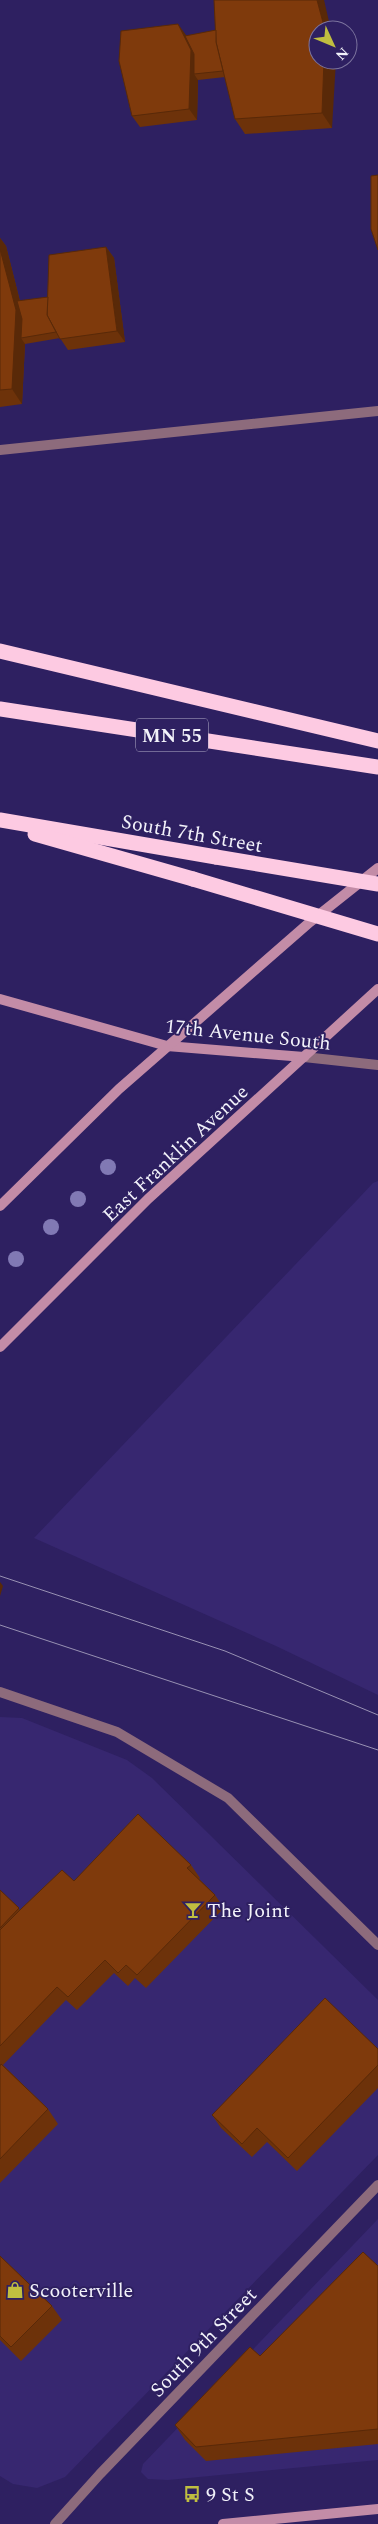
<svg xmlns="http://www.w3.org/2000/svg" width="378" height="2524" font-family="Spectral,serif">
<rect width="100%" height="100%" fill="#2e2061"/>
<!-- built -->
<g fill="#372770">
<polygon points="378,1181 378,1695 276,1646 34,1538 359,1198 373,1183"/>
<polygon points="0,1717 22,1718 127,1760 152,1778 378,2000 378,2155 65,2477 37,2488 13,2484 0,2476"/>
<polygon points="378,2219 378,2460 168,2480 148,2479 141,2472 143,2464"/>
</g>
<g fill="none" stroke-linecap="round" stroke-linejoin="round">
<!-- lane -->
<g stroke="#8d6b7c" stroke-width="10">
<polyline points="0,450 378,411"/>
<polyline points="304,1057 378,1065"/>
</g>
<!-- street -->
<g stroke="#8d6b7c" stroke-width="10">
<polyline points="0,1692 117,1732 228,1798 378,1945"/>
<polyline points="55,2524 100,2474 378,2185"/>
</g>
<!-- secondary -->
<g stroke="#c38ca7" stroke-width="10">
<polyline points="0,999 167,1046 304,1057"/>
<polyline points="0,1206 119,1089 310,922 378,868"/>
<polyline points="0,1347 148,1199 378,989"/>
<polyline points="223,2524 378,2509"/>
</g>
<!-- highway -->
<g stroke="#fdcae2" stroke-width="15">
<polyline points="0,651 378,741"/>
<polyline points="0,709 378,767"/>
<polyline points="0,820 216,857"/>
<polyline points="35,834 193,879"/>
</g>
<!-- tram -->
<g stroke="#9891b3" stroke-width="1">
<polyline points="0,1576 225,1651 378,1715"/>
<polyline points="0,1625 378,1750"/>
</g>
<!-- highway-bridge -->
<g stroke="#fdcae2" stroke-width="15">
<polyline points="216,857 378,884"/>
<polyline points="193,879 378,934"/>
</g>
</g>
<!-- trees -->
<g fill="#8179b4">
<circle cx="108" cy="1167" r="8"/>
<circle cx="78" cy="1199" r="8"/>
<circle cx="51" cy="1227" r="8"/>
<circle cx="16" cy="1259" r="8"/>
</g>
<!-- wall -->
<g fill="#6d320a">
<polygon points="324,0 332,128 245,134 235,119 225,77 198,80 197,120 140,127 132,116 187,36 216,30"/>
<polygon points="0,238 6,246 20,301 48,297 106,247 114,258 125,342 68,350 60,338 25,344 22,404 0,407"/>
<polygon points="191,1865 200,1878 199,1879 215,1895 224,1908 146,1988 135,1978 128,1986 114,1973 77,2010 66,2000 3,2065 48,2109 58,2124 0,2183 0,1890 20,1910 74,1881"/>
<polygon points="378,2049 378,2088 297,2171 267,2142 252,2157 221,2128 212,2115"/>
<polygon points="0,2256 52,2306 62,2320 21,2361 0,2340"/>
<polygon points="378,2266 378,2444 206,2461 185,2440 175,2425 260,2356"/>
</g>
<!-- shaded-wall -->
<g fill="#592908">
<polygon points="317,0 324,0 331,30 325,30"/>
<polygon points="178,24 186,35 199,61 194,74 198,80 197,120 189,109"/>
<polygon points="324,60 336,60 332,128 322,113"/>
<polygon points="0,238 6,246 26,325 21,338 25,344 22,404 12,389 0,249"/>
<polygon points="106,247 114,258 125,342 117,331"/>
<polygon points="0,1582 3,1586 0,1596"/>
</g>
<!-- building -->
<g fill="#7f3a0c" stroke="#592908">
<polygon points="214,0 317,0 325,30 318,30 318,60 324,60 322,113 235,119 216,42"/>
<polygon points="178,24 191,50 189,109 132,116 119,61 121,31"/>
<polygon points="216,30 216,42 223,71 194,74 194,54 185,36"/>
<polygon points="378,175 378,250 371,229 371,176"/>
<polygon points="106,247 117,331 60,339 47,315 49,255"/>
<polygon points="0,249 16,310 12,389 0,390"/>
<polygon points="48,297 47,315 56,332 21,338 22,319 17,301"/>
<polygon points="138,1814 191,1865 187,1868 215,1895 137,1975 126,1965 118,1973 105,1960 68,1997 57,1987 0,2046 0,1930 20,1910 62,1870 74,1881"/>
<polygon points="0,1890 19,1908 0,1928"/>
<polygon points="325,1998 378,2049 378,2065 288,2158 257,2128 242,2144 212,2115"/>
<polygon points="1,2064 48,2109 0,2159 0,2066"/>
<polygon points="363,2252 378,2266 378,2429 196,2447 175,2425 250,2347 260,2356"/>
<polygon points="0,2256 52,2306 11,2347 0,2336"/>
</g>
<!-- icons -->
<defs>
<g id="bar-bare" transform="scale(1.35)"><path d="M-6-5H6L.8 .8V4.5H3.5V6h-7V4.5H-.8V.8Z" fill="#c0be40" stroke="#2e2061" stroke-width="2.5" paint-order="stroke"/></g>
<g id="shop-bare" transform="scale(1.35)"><path d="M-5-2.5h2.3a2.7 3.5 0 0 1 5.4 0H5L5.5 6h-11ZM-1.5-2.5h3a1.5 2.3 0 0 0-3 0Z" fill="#c0be40" stroke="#2e2061" stroke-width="2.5" paint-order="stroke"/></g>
<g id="bus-bare" transform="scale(1.35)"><path d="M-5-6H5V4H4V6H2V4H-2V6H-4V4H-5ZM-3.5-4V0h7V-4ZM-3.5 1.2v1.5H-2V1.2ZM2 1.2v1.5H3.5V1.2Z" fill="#c0be40" stroke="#2e2061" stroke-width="2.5" paint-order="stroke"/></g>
</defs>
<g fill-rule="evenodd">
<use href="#bar-bare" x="193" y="1910"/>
<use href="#shop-bare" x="15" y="2290"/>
<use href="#bus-bare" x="192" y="2494"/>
</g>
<g text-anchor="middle" stroke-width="4" stroke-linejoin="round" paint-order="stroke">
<!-- shield labels -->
<rect fill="#2e2061" stroke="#b7b3cc" stroke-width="1" x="136" y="718.5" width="72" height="33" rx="4"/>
<g font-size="19" font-weight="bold" fill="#f2f2fa">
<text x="172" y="742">MN 55</text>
</g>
<!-- street labels -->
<g font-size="20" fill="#f2f2fa" stroke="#2e2061">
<text transform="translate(192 833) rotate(10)" y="7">South 7th Street</text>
<text transform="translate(248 1034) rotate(6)" y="7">17th Avenue South</text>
<text transform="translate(175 1153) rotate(-43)" y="7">East Franklin Avenue</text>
<text transform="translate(203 2342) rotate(-46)" y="7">South 9th Street</text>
</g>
<!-- poi labels -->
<g font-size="20" fill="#f2f2fa" stroke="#2e2061" text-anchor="start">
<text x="207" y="1917">The Joint</text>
<text x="29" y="2297">Scooterville</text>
<text x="206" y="2501">9 St S</text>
</g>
</g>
<!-- north arrow -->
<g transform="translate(333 45) rotate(134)"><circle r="24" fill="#2e2061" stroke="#7c749e"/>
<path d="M0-4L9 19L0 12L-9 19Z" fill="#c0be40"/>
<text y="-8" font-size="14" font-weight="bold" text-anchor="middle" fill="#f2f2fa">N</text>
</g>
</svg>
